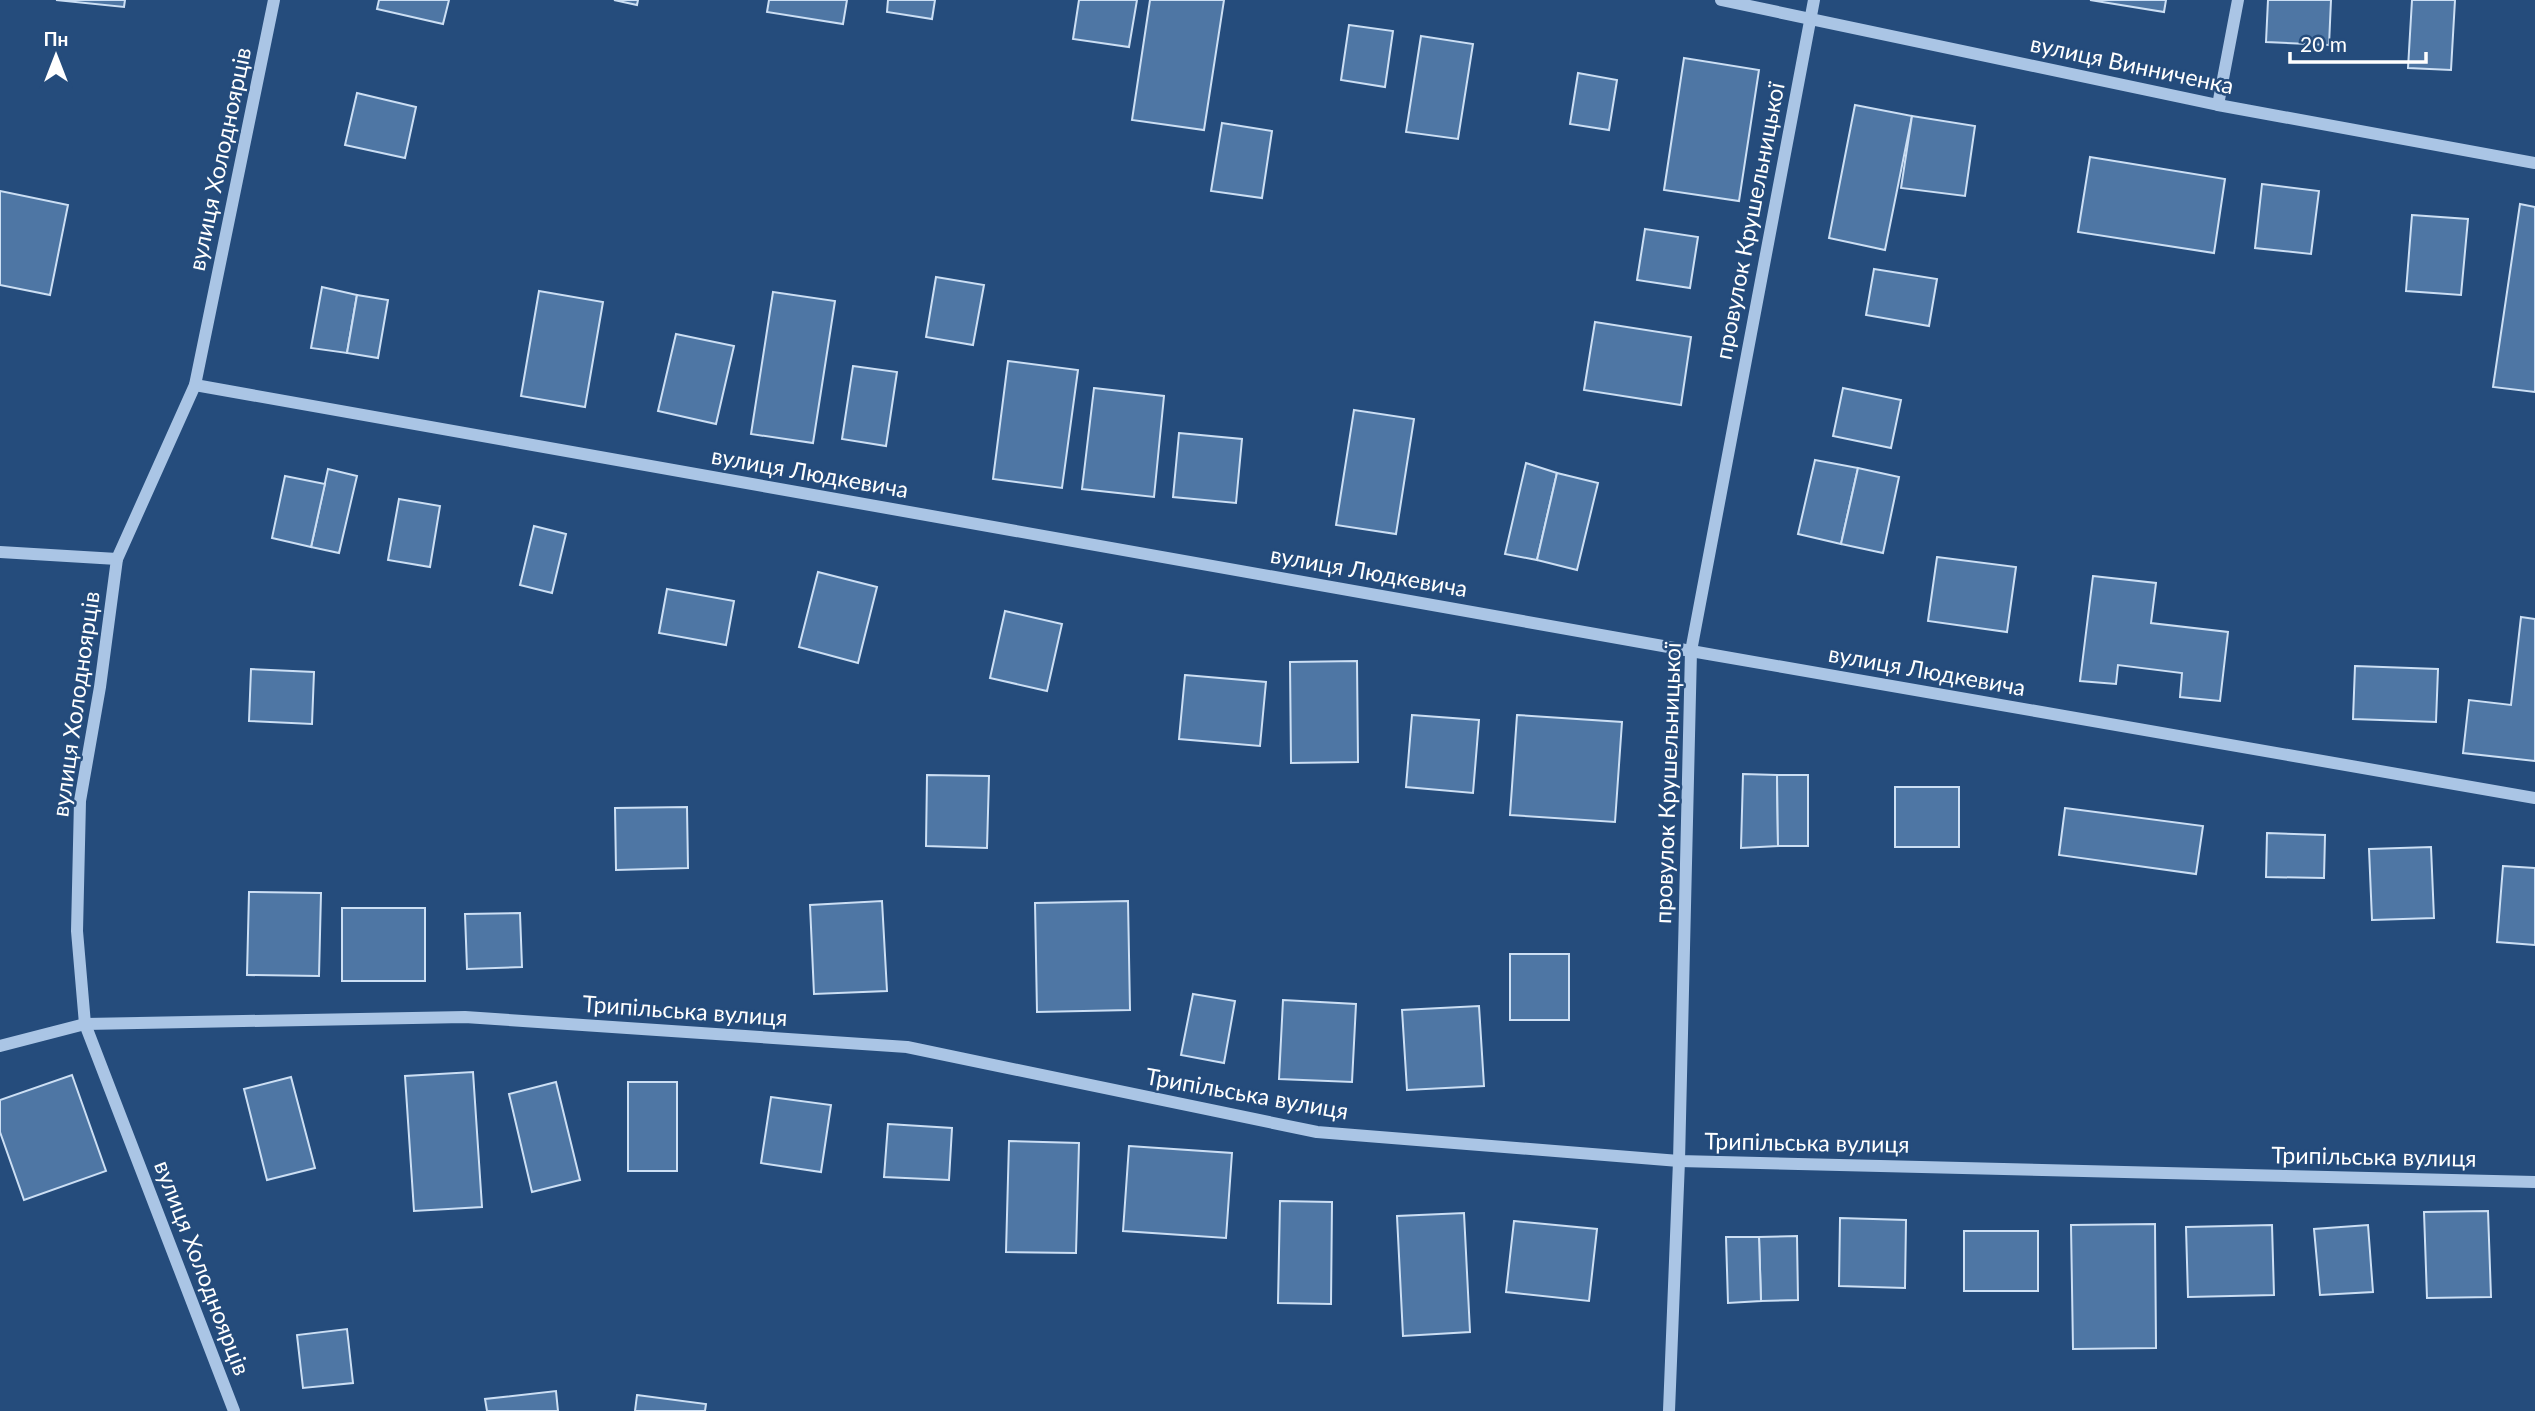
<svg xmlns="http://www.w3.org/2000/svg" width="2535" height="1411" font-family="Lato,sans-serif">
<rect width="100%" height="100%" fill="#254c7c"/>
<!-- building -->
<g fill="#4e76a4" stroke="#ccdff4" stroke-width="2">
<polygon points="56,0 125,0 124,7"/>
<polygon points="379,0 449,0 443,24 377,9"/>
<polygon points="614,0 638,0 637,5"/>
<polygon points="769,0 847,0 843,24 767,12"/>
<polygon points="888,0 935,0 932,19 887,12"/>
<polygon points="1079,0 1137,0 1129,47 1073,39"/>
<polygon points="1150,0 1224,0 1204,130 1132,120"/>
<polygon points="2090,0 2166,0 2164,12"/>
<polygon points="2268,0 2331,0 2329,45 2266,42"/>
<polygon points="2412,0 2455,0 2451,70 2408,68"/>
<polygon points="1349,25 1393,31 1385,87 1341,80"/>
<polygon points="1421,36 1473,44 1458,139 1406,132"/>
<polygon points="1684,58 1759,70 1739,201 1664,190"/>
<polygon points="1578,73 1617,80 1609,130 1570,124"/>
<polygon points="357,93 416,107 405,158 345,145"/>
<polygon points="1855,105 1912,116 1885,250 1829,238"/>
<polygon points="1912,116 1975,126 1965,196 1901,188"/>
<polygon points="1222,123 1272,131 1262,198 1211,191"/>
<polygon points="2090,157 2225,179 2214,253 2078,232"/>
<polygon points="2262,184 2319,191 2311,254 2255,248"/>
<polygon points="0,191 68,205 50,295 0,285"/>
<polygon points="2520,204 2535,207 2535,392 2493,387"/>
<polygon points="2412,215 2468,219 2461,295 2406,291"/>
<polygon points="1645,229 1698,237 1690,288 1637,280"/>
<polygon points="1874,269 1937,279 1929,326 1866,315"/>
<polygon points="936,277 984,285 973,345 926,337"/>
<polygon points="322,287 357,295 347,353 311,348"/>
<polygon points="539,291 603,302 585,407 521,396"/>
<polygon points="773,292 835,301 813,443 751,434"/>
<polygon points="357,295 388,300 378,358 347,353"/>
<polygon points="1595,322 1691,337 1681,405 1584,390"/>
<polygon points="676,334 734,346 716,424 658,411"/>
<polygon points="1008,361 1078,370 1062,488 993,479"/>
<polygon points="853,366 897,372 886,446 842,439"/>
<polygon points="1094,388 1164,396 1154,497 1082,489"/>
<polygon points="1843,388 1901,400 1891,448 1833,436"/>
<polygon points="1354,410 1414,419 1396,534 1336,525"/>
<polygon points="1179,433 1242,439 1236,503 1173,497"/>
<polygon points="1815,460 1858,468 1841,544 1798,534"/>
<polygon points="1526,463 1557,473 1537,560 1505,554"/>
<polygon points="1858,468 1899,477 1883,553 1841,544"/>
<polygon points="328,469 357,476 339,553 311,547"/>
<polygon points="1557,473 1598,483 1577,570 1537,560"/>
<polygon points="285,476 325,484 311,547 272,538"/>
<polygon points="399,499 440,506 430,567 388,560"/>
<polygon points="534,526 566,534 552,593 520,585"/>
<polygon points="1937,557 2016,567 2007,632 1928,621"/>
<polygon points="818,572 877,587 858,663 799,647"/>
<polygon points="2093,576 2156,583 2151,623 2228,632 2220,701 2180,697 2182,673 2118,665 2116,684 2080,681"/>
<polygon points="667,589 734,601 726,645 659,633"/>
<polygon points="1005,611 1062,624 1047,691 990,678"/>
<polygon points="2521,617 2535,619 2535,761 2463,753 2469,700 2511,705"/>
<polygon points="1357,661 1358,762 1291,763 1290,662"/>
<polygon points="2355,666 2438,669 2436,722 2353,719"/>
<polygon points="251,669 314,672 312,724 249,721"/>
<polygon points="1185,675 1266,682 1260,746 1179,739"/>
<polygon points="1412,715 1479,720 1473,793 1406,787"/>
<polygon points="1517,715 1622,722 1615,822 1510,815"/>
<polygon points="1743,774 1777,775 1778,846 1741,848"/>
<polygon points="927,775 989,776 987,848 926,846"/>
<polygon points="1777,775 1808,775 1808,846 1778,846"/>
<rect x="1895" y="787" width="64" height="60"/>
<polygon points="687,807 688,868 616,870 615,808"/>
<polygon points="2065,808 2203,826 2196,874 2059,855"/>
<polygon points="2267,833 2325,835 2324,878 2266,877"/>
<polygon points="2431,847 2434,918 2372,920 2369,849"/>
<polygon points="2503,866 2535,868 2535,945 2497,942"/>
<polygon points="249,892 321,893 319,976 247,975"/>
<polygon points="882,901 887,991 814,994 810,905"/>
<polygon points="1128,901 1130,1010 1037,1012 1035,903"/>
<rect x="342" y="908" width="83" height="73"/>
<polygon points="520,913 522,967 467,969 465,914"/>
<rect x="1510" y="954" width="59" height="66"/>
<polygon points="1193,994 1235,1001 1224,1063 1181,1055"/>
<polygon points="1283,1000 1356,1004 1352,1082 1279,1079"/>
<polygon points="1479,1006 1484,1086 1407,1090 1402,1010"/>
<polygon points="473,1072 482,1207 414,1211 405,1076"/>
<polygon points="72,1075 106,1171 24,1200 0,1132 0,1100"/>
<polygon points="291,1077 315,1168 267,1180 244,1089"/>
<polygon points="556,1082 580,1180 532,1192 509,1094"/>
<rect x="628" y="1082" width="49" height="89"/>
<polygon points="771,1097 831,1105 821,1172 761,1163"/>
<polygon points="888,1124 952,1128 949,1180 884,1177"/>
<polygon points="1009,1141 1079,1143 1076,1253 1006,1252"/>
<polygon points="1129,1146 1232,1153 1226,1238 1123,1231"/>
<polygon points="1280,1201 1332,1202 1331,1304 1278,1303"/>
<polygon points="2488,1211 2491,1297 2427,1298 2424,1212"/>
<polygon points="1464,1213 1470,1332 1403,1336 1397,1216"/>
<polygon points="1840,1218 1906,1220 1905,1288 1839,1286"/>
<polygon points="1514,1221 1597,1229 1589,1301 1506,1292"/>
<polygon points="2155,1224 2156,1348 2073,1349 2071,1225"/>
<polygon points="2272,1225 2274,1295 2188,1297 2186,1227"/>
<polygon points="2368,1225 2373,1292 2320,1295 2314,1229"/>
<rect x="1964" y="1231" width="74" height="60"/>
<polygon points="1797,1236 1798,1300 1761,1301 1759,1237"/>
<polygon points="1726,1237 1759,1237 1761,1301 1728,1303"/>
<polygon points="347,1329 353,1383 303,1388 297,1335"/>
<polygon points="556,1391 558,1411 487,1411 485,1399"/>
<polygon points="637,1395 706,1404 705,1411 635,1411"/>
</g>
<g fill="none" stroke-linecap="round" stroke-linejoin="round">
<!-- minor -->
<g stroke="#aac5e5" stroke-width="12">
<polyline points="1721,0 2218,105 2535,163"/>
<polyline points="2218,105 2238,0"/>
<polyline points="195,385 1691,651 2535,798"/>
<polyline points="0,552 117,559"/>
<polyline points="0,1046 85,1024 465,1017 907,1047 1317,1132 1679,1161 2535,1182"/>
<polyline points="234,1411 85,1024 77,931 80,801 100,687 117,559 195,385 274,0"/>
<polyline points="1669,1411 1679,1161 1691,651 1814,0"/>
</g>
</g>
<g text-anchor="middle" stroke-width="5" stroke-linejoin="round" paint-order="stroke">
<!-- street labels -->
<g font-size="23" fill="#fff" stroke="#254c7c">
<text transform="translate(2132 65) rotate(12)" y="8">вулиця Винниченка</text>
<text transform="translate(220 159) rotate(-78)" y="8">вулиця Холодноярців</text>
<text transform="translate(1750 221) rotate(-79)" y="8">провулок Крушельницької</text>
<text transform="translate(810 473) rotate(10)" y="8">вулиця Людкевича</text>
<text transform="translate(1369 572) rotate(10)" y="8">вулиця Людкевича</text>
<text transform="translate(1927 671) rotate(10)" y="8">вулиця Людкевича</text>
<text transform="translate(76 704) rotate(-82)" y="8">вулиця Холодноярців</text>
<text transform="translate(1668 783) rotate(-88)" y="8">провулок Крушельницької</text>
<text transform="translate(685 1011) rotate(4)" y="8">Трипільська вулиця</text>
<text transform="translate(1247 1094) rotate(10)" y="8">Трипільська вулиця</text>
<text transform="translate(1807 1143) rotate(1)" y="8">Трипільська вулиця</text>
<text transform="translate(2374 1157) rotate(1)" y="8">Трипільська вулиця</text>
<text transform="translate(202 1268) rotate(69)" y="8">вулиця Холодноярців</text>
</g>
</g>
<!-- north arrow -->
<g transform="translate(56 56)" stroke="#254c7c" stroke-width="5" paint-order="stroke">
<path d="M0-5L12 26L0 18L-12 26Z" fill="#ffffff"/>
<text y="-10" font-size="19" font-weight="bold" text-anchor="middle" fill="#ffffff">Пн</text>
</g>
<!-- scale -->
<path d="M2290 52v10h136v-10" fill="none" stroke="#ffffff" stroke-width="3.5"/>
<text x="2300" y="52" font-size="21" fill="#ffffff" stroke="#254c7c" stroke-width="5" paint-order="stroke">20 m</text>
</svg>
